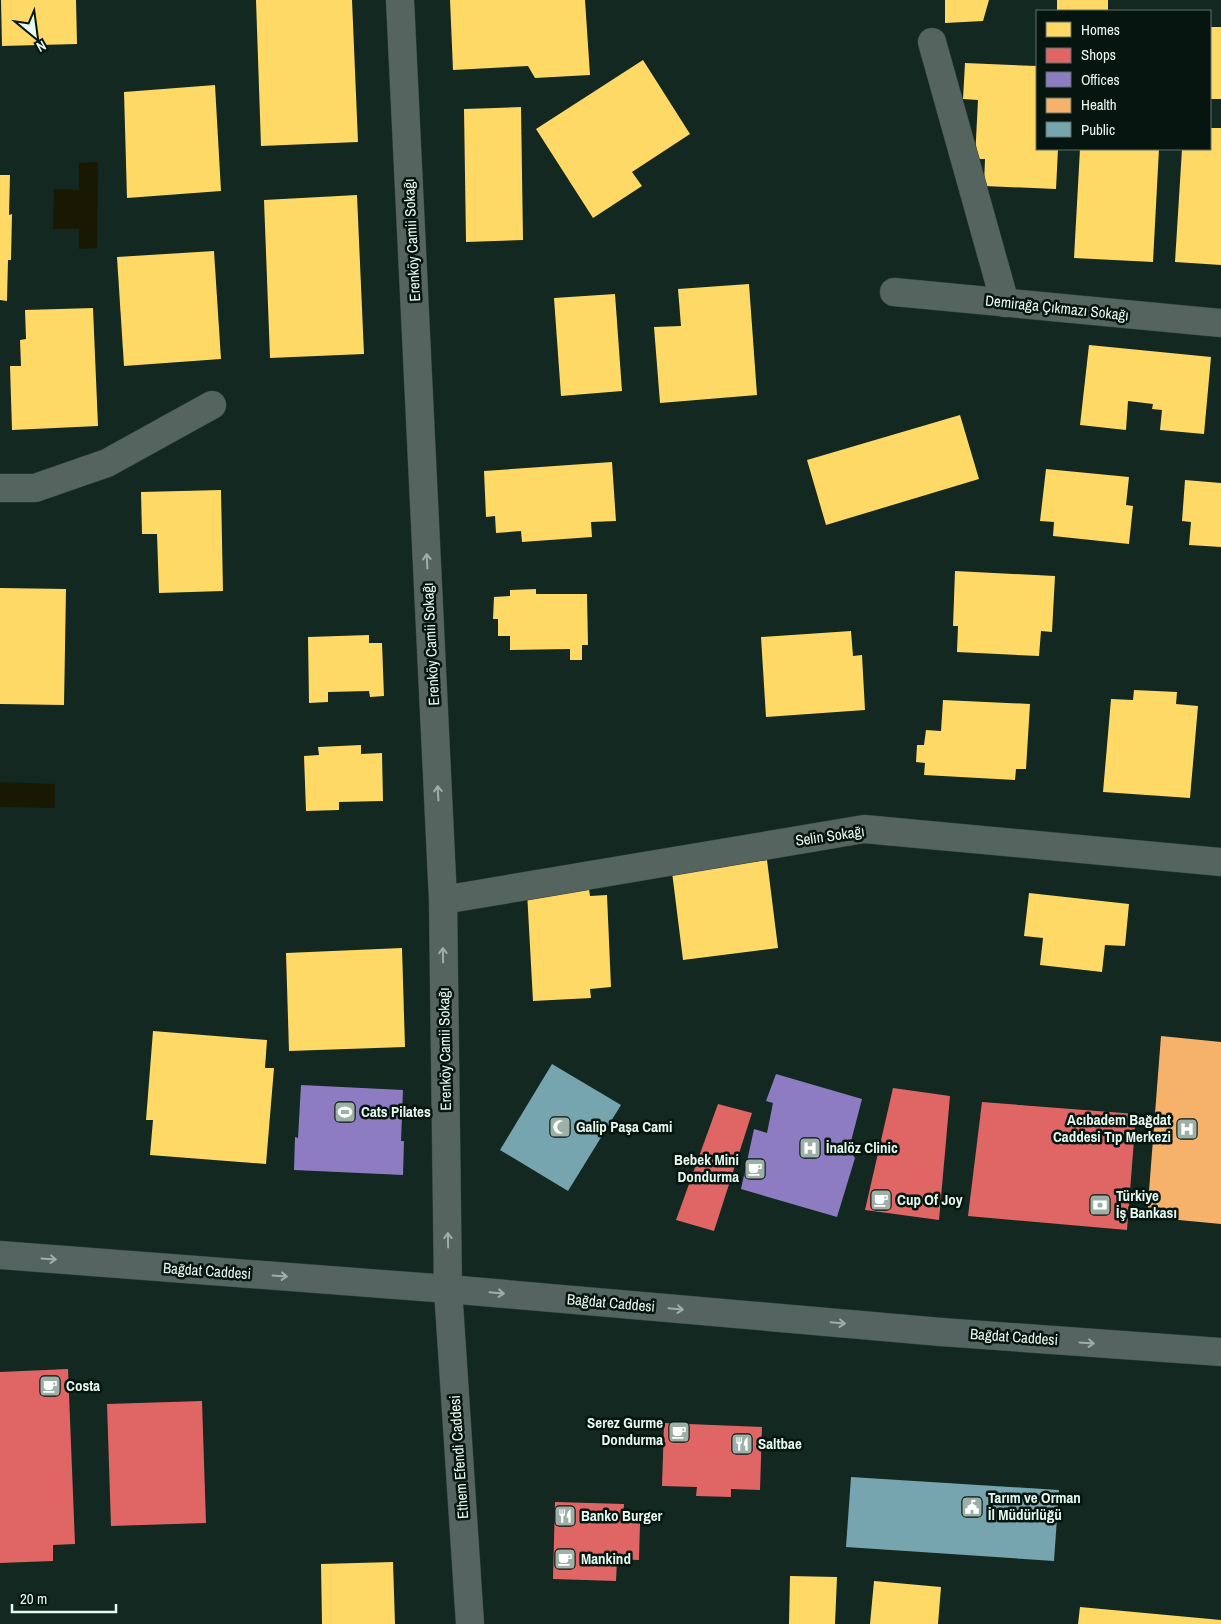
<svg xmlns="http://www.w3.org/2000/svg" width="1221" height="1624" font-family="'Archivo Narrow',sans-serif">
<rect width="100%" height="100%" fill="#122820"/>
<!-- water -->
<g fill="#191903">
<polygon points="98,162 97,248 79,249 79,229 53,229 54,189 79,190 79,163"/>
<polygon points="0,782 55,784 55,808 0,807"/>
</g>
<!-- homes -->
<g fill="#ffd966">
<polygon points="1,0 76,0 77,44 2,46"/>
<polygon points="256,0 352,0 358,142 261,146"/>
<polygon points="450,0 585,0 590,75 535,78 528,66 453,70"/>
<polygon points="945,0 989,0 983,21 945,23"/>
<rect x="1057" y="0" width="51" height="11"/>
<rect x="1210" y="27" width="11" height="72"/>
<polygon points="643,60 690,134 632,172 642,186 593,218 536,129"/>
<polygon points="965,63 1037,66 1037,149 1058,149 1056,189 984,186 985,159 975,159 978,100 963,99"/>
<polygon points="215,85 221,191 127,198 124,92"/>
<polygon points="521,107 523,240 466,242 464,109"/>
<polygon points="1210,128 1221,128 1221,265 1175,262 1182,149 1210,149"/>
<polygon points="1080,149 1159,149 1153,262 1074,258"/>
<polygon points="0,175 10,175 9,215 12,214 11,260 8,260 7,301 0,300"/>
<polygon points="357,195 364,354 270,358 264,200"/>
<polygon points="214,251 221,359 124,366 117,257"/>
<polygon points="749,284 757,395 660,403 654,327 681,326 678,289"/>
<polygon points="615,294 622,391 561,396 554,298"/>
<polygon points="93,308 98,426 12,430 10,366 21,366 20,340 26,339 25,310"/>
<polygon points="1089,345 1211,357 1204,434 1160,430 1162,410 1152,409 1153,404 1128,401 1126,430 1080,425"/>
<polygon points="960,415 979,479 826,525 807,460"/>
<polygon points="612,462 616,521 591,522 592,537 522,542 521,531 496,533 495,516 486,517 484,471"/>
<polygon points="1046,469 1129,477 1126,505 1133,506 1129,544 1053,536 1054,522 1040,521"/>
<polygon points="1185,480 1221,483 1221,547 1189,545 1191,522 1182,521"/>
<polygon points="221,490 223,591 159,593 157,534 142,534 141,492"/>
<polygon points="955,571 1055,576 1052,632 1041,631 1039,656 957,652 958,626 953,626"/>
<polygon points="0,588 66,589 64,705 0,704"/>
<polygon points="536,589 536,594 587,594 588,645 582,645 582,660 570,660 570,649 510,650 510,636 498,636 498,619 493,619 494,597 510,596 510,590"/>
<polygon points="851,631 853,656 862,655 865,710 766,717 761,637"/>
<polygon points="369,635 369,643 382,643 384,696 370,697 369,691 328,692 328,702 309,703 308,637"/>
<polygon points="1134,690 1177,692 1176,704 1198,706 1190,798 1103,792 1111,699 1133,700"/>
<polygon points="943,700 1030,704 1026,769 1016,769 1015,780 924,775 925,763 916,762 917,745 924,745 926,730 941,731"/>
<polygon points="361,745 361,754 382,753 383,801 339,802 339,810 306,811 304,756 319,755 318,747"/>
<polygon points="767,860 778,948 683,960 672,872"/>
<polygon points="589,889 590,896 607,895 611,987 590,989 591,998 533,1001 527,892"/>
<polygon points="1029,893 1129,904 1125,946 1105,945 1102,972 1040,965 1043,938 1024,936"/>
<polygon points="402,948 405,1047 289,1051 286,953"/>
<polygon points="153,1031 267,1040 265,1068 274,1068 266,1164 150,1155 153,1120 146,1120"/>
<polygon points="393,1562 395,1624 322,1624 321,1564"/>
<polygon points="790,1576 837,1577 835,1624 789,1624"/>
<polygon points="874,1581 941,1587 938,1624 870,1624"/>
<polygon points="1080,1607 1221,1620 1221,1624 1078,1624"/>
</g>
<!-- shops -->
<g fill="#e06666">
<polygon points="893,1088 950,1096 939,1220 865,1210"/>
<polygon points="982,1102 1136,1114 1127,1230 968,1216"/>
<polygon points="718,1104 752,1113 714,1231 676,1220"/>
<polygon points="68,1369 75,1544 53,1545 53,1561 0,1563 0,1372"/>
<polygon points="202,1401 206,1523 111,1526 107,1404"/>
<polygon points="664,1423 762,1427 760,1490 731,1489 731,1497 696,1496 697,1487 662,1486"/>
<polygon points="555,1502 624,1504 623,1522 640,1523 639,1560 617,1559 616,1581 553,1579"/>
</g>
<!-- offices -->
<g fill="#8e7cc3">
<polygon points="776,1074 862,1099 849,1149 855,1158 837,1217 741,1189 754,1129 767,1133 773,1103 766,1101"/>
<polygon points="301,1085 403,1090 401,1141 404,1141 403,1175 294,1170 295,1137 298,1138"/>
</g>
<!-- health -->
<polygon fill="#f6b26b" points="1161,1036 1221,1042 1221,1224 1147,1217"/>
<!-- public -->
<g fill="#76a5af">
<polygon points="552,1064 621,1105 568,1191 500,1150"/>
<polygon points="851,1477 1059,1490 1054,1561 846,1547"/>
</g>
<g fill="none" stroke-linecap="round" stroke-linejoin="round">
<!-- minor casing -->
<g stroke="#33433c" stroke-width="29">
<g id="minor">
<polyline points="400,0 443,900 448,1289"/>
<polyline points="932,42 1005,303"/>
<polyline points="894,292 1221,323"/>
<polyline points="0,488 35,488 107,463 212,405"/>
<polyline points="443,900 864,829 1221,862"/>
</g>
</g>
<!-- major casing -->
<g stroke="#33433c" stroke-width="29">
<g id="major">
<polyline points="0,1255 448,1289 941,1332 1221,1352"/>
<polyline points="448,1289 470,1624"/>
</g>
</g>
<!-- minor -->
<use href="#minor" stroke="#55645e" stroke-width="28"/>
<!-- major -->
<use href="#major" stroke="#556361" stroke-width="28"/>
</g>
<!-- one-way arrows -->
<defs><path id="oneway-shaft" d="M-6 0H5M1.5-3L5.5 0L1.5 3" fill="none" stroke-width="1.6" stroke-linecap="round" stroke-linejoin="round" transform="scale(1.25)"/></defs>
<g stroke="#9eafa7">
<use href="#oneway-shaft" transform="translate(427 561) rotate(-93)"/>
<use href="#oneway-shaft" transform="translate(438 793) rotate(-93)"/>
<use href="#oneway-shaft" transform="translate(443 955) rotate(-91)"/>
<use href="#oneway-shaft" transform="translate(448 1240) rotate(-91)"/>
</g>
<g stroke="#9eaea8">
<use href="#oneway-shaft" transform="translate(49 1259) rotate(4)"/>
<use href="#oneway-shaft" transform="translate(280 1276) rotate(4)"/>
<use href="#oneway-shaft" transform="translate(497 1293) rotate(5)"/>
<use href="#oneway-shaft" transform="translate(676 1309) rotate(5)"/>
<use href="#oneway-shaft" transform="translate(838 1323) rotate(5)"/>
<use href="#oneway-shaft" transform="translate(1087 1343) rotate(4)"/>
</g>
<!-- icons -->
<defs>
<g id="stadium-square" transform="scale(1.125)"><rect x="-9" y="-9" width="18" height="18" rx="4" fill="#9cb0a7" stroke="#06150f"/><path d="M0-5a6.5 5 0 1 0 0 10a6.5 5 0 1 0 0-10ZM-3.5-1.8h7v3.6h-7Z" fill="#fff"/></g>
<g id="mosque-square" transform="scale(1.125)"><rect x="-9" y="-9" width="18" height="18" rx="4" fill="#9cb0a7" stroke="#06150f"/><path d="M3.5-4.9A6 6 0 1 0 3.5 4.9A5 5 0 1 1 3.5-4.9Z" fill="#fff"/></g>
<g id="hospital-square" transform="scale(1.125)"><rect x="-9" y="-9" width="18" height="18" rx="4" fill="#9cb0a7" stroke="#06150f"/><path d="M-5-5h3v3.5h4V-5h3V5h-3V1.5h-4V5h-3Z" fill="#fff"/></g>
<g id="cafe-square" transform="scale(1.125)"><rect x="-9" y="-9" width="18" height="18" rx="4" fill="#9cb0a7" stroke="#06150f"/><path d="M-5.5-4.5H6V0H3Q3 3.5 0 3.5H-2.5Q-5.5 3.5-5.5 0ZM3-3.2v2h1.7v-2ZM-6 4.5H4V6H-6Z" fill="#fff"/></g>
<g id="bank-square" transform="scale(1.125)"><rect x="-9" y="-9" width="18" height="18" rx="4" fill="#9cb0a7" stroke="#06150f"/><path d="M-6-4H6V4H-6ZM0-2.3a2.3 2.3 0 1 0 0 4.6a2.3 2.3 0 1 0 0-4.6Z" fill="#fff"/></g>
<g id="restaurant-square" transform="scale(1.125)"><rect x="-9" y="-9" width="18" height="18" rx="4" fill="#9cb0a7" stroke="#06150f"/><path d="M-5-6h1v4h1v-4h1v4h1v-4h1v5L-1.5 .5V6h-2V.5L-5-1ZM5-6V6H3V1.5H1.5Q1.5-4 5-6Z" fill="#fff"/></g>
<g id="civic-square" transform="scale(1.125)"><rect x="-9" y="-9" width="18" height="18" rx="4" fill="#9cb0a7" stroke="#06150f"/><path d="M-.6-6.5H3V-4.5H.6V-3L4-1V1h2V6H-6V1h2V-1L-.6-3ZM-1.2 2.5V6h2.4V2.5Z" fill="#fff"/></g>
</defs>
<g fill-rule="evenodd">
<use href="#stadium-square" x="345" y="1112"/>
<use href="#mosque-square" x="560" y="1127"/>
<use href="#hospital-square" x="1187" y="1129"/>
<use href="#hospital-square" x="810" y="1148"/>
<use href="#cafe-square" x="755" y="1169"/>
<use href="#cafe-square" x="881" y="1200"/>
<use href="#bank-square" x="1100" y="1205"/>
<use href="#cafe-square" x="50" y="1386"/>
<use href="#cafe-square" x="679" y="1432"/>
<use href="#restaurant-square" x="742" y="1444"/>
<use href="#civic-square" x="972" y="1507"/>
<use href="#restaurant-square" x="565" y="1516"/>
<use href="#cafe-square" x="565" y="1559"/>
</g>
<g text-anchor="middle" stroke-width="5" stroke-linejoin="round" paint-order="stroke">
<!-- street labels -->
<g font-size="15" fill="#e6faf0" stroke="#06150f">
<text transform="translate(412 240) rotate(-93)" y="5">Erenköy Camii Sokağı</text>
<text transform="translate(1057 308) rotate(6)" y="5">Demirağa Çıkmazı Sokağı</text>
<text transform="translate(431 644) rotate(-93)" y="5">Erenköy Camii Sokağı</text>
<text transform="translate(830 836) rotate(-8)" y="5">Selin Sokağı</text>
<text transform="translate(445 1049) rotate(-91)" y="5">Erenköy Camii Sokağı</text>
<text transform="translate(207 1271) rotate(4)" y="5">Bağdat Caddesi</text>
<text transform="translate(611 1303) rotate(5)" y="5">Bağdat Caddesi</text>
<text transform="translate(1014 1337) rotate(4)" y="5">Bağdat Caddesi</text>
<text transform="translate(459 1457) rotate(-94)" y="5">Ethem Efendi Caddesi</text>
</g>
<!-- poi labels -->
<g font-size="15" font-weight="bold" fill="#e6faf0" stroke="#06150f" text-anchor="start">
<text x="361" y="1117">Cats Pilates</text>
<text x="1171" y="1125" text-anchor="end">Acıbadem Bağdat<tspan x="1171" dy="17">Caddesi Tıp Merkezi</tspan></text>
<text x="576" y="1132">Galip Paşa Cami</text>
<text x="826" y="1153">İnalöz Clinic</text>
<text x="739" y="1165" text-anchor="end">Bebek Mini<tspan x="739" dy="17">Dondurma</tspan></text>
<text x="1116" y="1201">Türkiye<tspan x="1116" dy="17">İş Bankası</tspan></text>
<text x="897" y="1205">Cup Of Joy</text>
<text x="66" y="1391">Costa</text>
<text x="663" y="1428" text-anchor="end">Serez Gurme<tspan x="663" dy="17">Dondurma</tspan></text>
<text x="758" y="1449">Saltbae</text>
<text x="988" y="1503">Tarım ve Orman<tspan x="988" dy="17">İl Müdürlüğü</tspan></text>
<text x="581" y="1521">Banko Burger</text>
<text x="581" y="1564">Mankind</text>
</g>
</g>
<!-- legend -->
<rect x="1036" y="10" width="175" height="140" fill="#06150f" stroke="#607169"/>
<rect x="1046" y="22" width="25" height="15" fill="#ffd966" stroke="#607169"/>
<text x="1081" y="35" font-size="15" fill="#e6faf0">Homes</text>
<rect x="1046" y="48" width="25" height="15" fill="#e06666" stroke="#607169"/>
<text x="1081" y="60" font-size="15" fill="#e6faf0">Shops</text>
<rect x="1046" y="72" width="25" height="15" fill="#8e7cc3" stroke="#607169"/>
<text x="1081" y="85" font-size="15" fill="#e6faf0">Offices</text>
<rect x="1046" y="98" width="25" height="15" fill="#f6b26b" stroke="#607169"/>
<text x="1081" y="110" font-size="15" fill="#e6faf0">Health</text>
<rect x="1046" y="122" width="25" height="15" fill="#76a5af" stroke="#607169"/>
<text x="1081" y="135" font-size="15" fill="#e6faf0">Public</text>
<!-- north arrow -->
<g transform="translate(35 35) rotate(151)" stroke="#06150f" stroke-width="4" paint-order="stroke">
<path d="M0-4L9 19L0 12L-9 19Z" fill="#e6faf0"/>
<text y="-8" font-size="14" font-weight="bold" text-anchor="middle" fill="#e6faf0">N</text>
</g>
<!-- scale -->
<path d="M12 1604v8h104v-8" fill="none" stroke="#e6faf0" stroke-width="2.5"/>
<text x="20" y="1604" font-size="15" fill="#e6faf0" stroke="#06150f" stroke-width="4" paint-order="stroke">20 m</text>
</svg>
